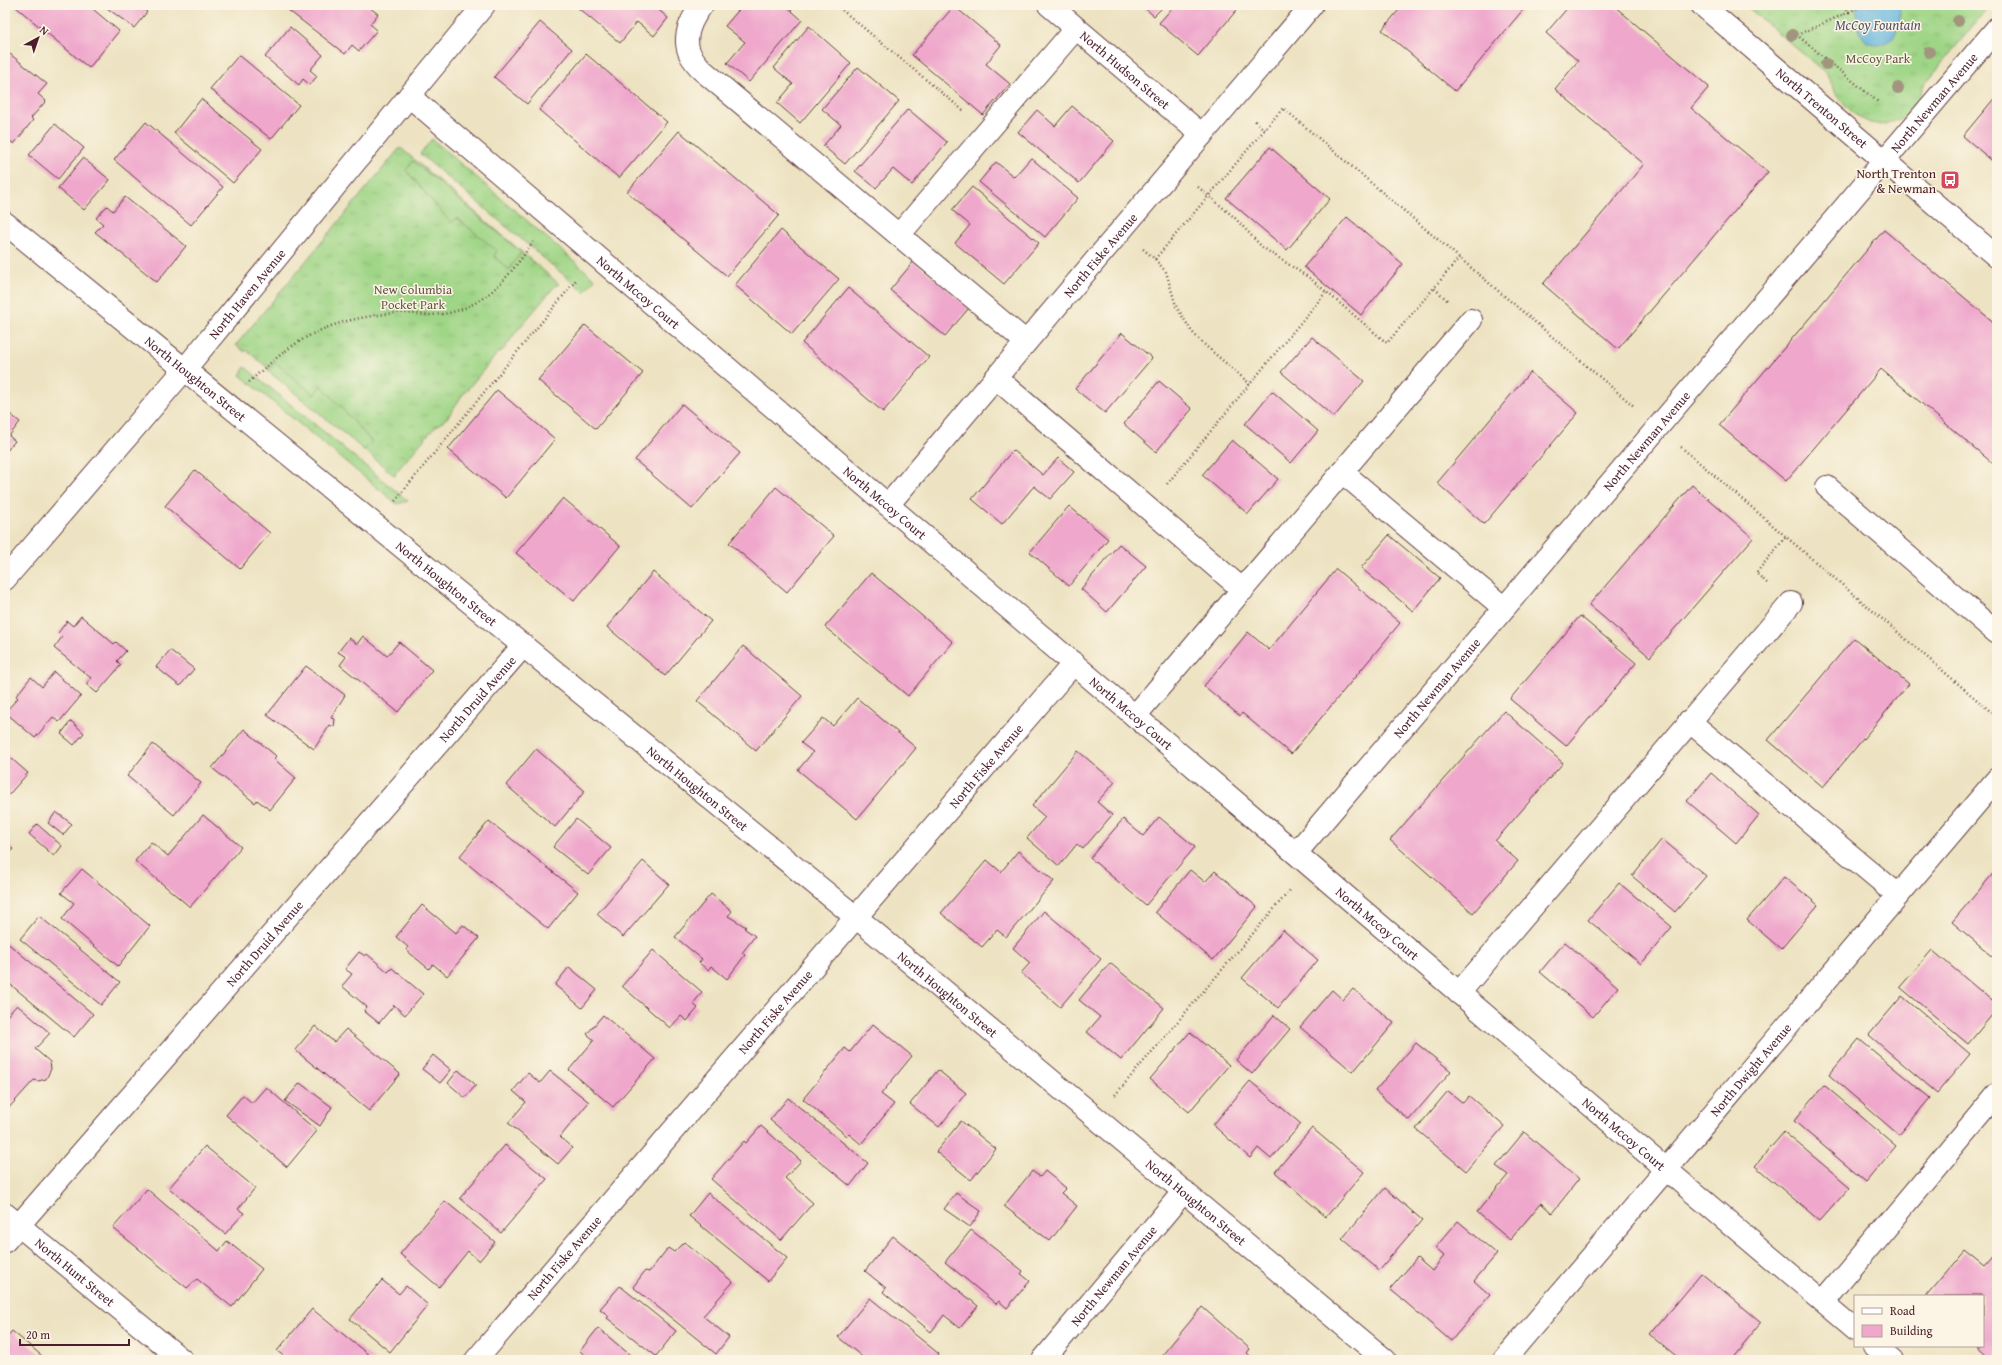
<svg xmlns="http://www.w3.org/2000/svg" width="2002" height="1365" font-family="'Gentium Book Plus',serif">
<defs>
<pattern id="grass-tufts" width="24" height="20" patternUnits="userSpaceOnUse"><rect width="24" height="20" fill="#9fd586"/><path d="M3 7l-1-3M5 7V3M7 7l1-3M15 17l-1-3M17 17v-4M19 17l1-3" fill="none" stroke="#8ab674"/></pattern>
</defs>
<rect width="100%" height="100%" fill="#fcf5e5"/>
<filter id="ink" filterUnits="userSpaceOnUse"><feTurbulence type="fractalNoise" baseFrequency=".025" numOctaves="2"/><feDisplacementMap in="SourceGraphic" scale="8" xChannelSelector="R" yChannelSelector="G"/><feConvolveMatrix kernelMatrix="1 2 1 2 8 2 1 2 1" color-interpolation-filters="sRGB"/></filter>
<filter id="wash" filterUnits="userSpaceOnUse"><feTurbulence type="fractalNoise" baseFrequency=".012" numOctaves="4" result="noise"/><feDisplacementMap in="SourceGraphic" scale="16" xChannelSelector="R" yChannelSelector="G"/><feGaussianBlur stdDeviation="0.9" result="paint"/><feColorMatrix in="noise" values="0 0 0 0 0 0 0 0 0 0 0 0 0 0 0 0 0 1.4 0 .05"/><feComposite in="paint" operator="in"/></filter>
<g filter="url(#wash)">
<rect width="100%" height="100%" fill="#ede3c2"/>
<!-- grass -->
<g fill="url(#grass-tufts)" stroke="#747a58">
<polygon points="1745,5 1990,5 1924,85 1914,107 1904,117 1885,125 1871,123 1854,114 1837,96 1827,74"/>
<polygon points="432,139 595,279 584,292 420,154"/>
<polygon points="399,149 402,149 559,284 555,286 516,332 505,348 496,355 461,397 448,417 433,429 396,472 395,476 364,450 366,447 246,350 245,352 236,345"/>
<polygon points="245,367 408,501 397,504 240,375"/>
</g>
<!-- garden -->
<g fill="#9fd586" stroke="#747a58">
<polygon points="413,161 521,252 509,270 494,256 497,251 457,218 451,223 406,170"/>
<polygon points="275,362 314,395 321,385 372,442 364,450 268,371"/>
</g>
<!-- water -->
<path fill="#61b4dd" stroke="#566a84" d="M 1856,5 L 1899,5 C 1904,26 1890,55 1866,41 L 1859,30 Z"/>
<g id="blocks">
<!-- building -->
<g fill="#efa8cc">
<polygon points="17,5 88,5 119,31 89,68 16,7"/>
<polygon points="103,5 138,5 147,12 134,28"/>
<polygon points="285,5 366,5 378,14 370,24 377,30 359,51 352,45 345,54 284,7"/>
<polygon points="581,5 653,5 668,18 654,36 637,22 620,43 578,8"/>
<polygon points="743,5 785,5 802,20 749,82 727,63 745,42 725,26"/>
<polygon points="1141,5 1165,5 1154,16"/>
<polygon points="1175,5 1241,5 1198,56 1159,23"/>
<polygon points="1403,5 1527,5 1455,91 1382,30"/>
<polygon points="1570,5 1613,5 1709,87 1691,108 1768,172 1618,349 1543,284 1644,164 1555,89 1578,61 1546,33"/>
<polygon points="954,6 1001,45 986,64 1010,84 983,115 912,55"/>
<polygon points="540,22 572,49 527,104 494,77"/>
<polygon points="809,26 851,63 800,123 777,103 793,84 774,68"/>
<polygon points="290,27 323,55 310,70 317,76 310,85 303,79 299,85 265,57"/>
<polygon points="5,50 47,84 38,94 46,101 31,118 33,120 14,144 5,137"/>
<polygon points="586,54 667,122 619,178 539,110"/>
<polygon points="239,55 299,105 271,139 210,89"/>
<polygon points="858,67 899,101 845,164 823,146 841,125 822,109"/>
<polygon points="1997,95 1997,165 1963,136"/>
<polygon points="201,99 262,149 233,183 174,133"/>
<polygon points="1072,106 1114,141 1079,183 1018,132 1037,110 1055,126"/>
<polygon points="908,109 947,142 912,185 893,169 876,188 855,171"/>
<polygon points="146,122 223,187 191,225 114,160"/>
<polygon points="55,124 84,148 58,179 29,155"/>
<polygon points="679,131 779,215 727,276 627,192"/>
<polygon points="1270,147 1330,199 1287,250 1226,198"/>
<polygon points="83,158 110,180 84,210 58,188"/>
<polygon points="1031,158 1078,198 1045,237 979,182 996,162 1014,177"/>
<polygon points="972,187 1039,243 1004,284 955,243 970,225 952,210"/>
<polygon points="125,197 186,246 157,282 95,232 103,224 96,218 107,206 113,211"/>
<polygon points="1347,217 1403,264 1361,315 1304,267"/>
<polygon points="781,230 839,279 792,334 735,285"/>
<polygon points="1884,230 1997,325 1997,467 1881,369 1786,481 1719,425"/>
<polygon points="914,261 969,308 945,336 890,290"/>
<polygon points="848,288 929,357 883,412 802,343"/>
<polygon points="585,325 643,373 596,429 538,380"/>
<polygon points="1122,333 1152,358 1105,413 1075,389"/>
<polygon points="1312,337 1364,381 1334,417 1281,372"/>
<polygon points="1530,372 1578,413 1484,524 1437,483"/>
<polygon points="1159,381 1192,409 1156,452 1124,424"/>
<polygon points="497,390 555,439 506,498 448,449"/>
<polygon points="1272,391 1318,431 1291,463 1245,424"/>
<polygon points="682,404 740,453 692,509 635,460"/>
<polygon points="5,410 20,422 9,436 15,441 5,453"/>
<polygon points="1232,440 1278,479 1248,514 1202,475"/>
<polygon points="1013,450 1043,475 1058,458 1074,472 1050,499 1034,486 1002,524 972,499"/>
<polygon points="195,470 270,533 240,569 165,506"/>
<polygon points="1692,485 1753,538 1650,657 1589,605"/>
<polygon points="776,487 834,536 787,592 729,543"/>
<polygon points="563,498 620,546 574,601 516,553"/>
<polygon points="1069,506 1108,539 1069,586 1030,552"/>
<polygon points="1389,535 1440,578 1413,611 1361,568"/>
<polygon points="1119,544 1146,566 1107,612 1081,589"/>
<polygon points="1336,569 1400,623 1291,754 1242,713 1240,716 1204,686 1248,632 1269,650"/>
<polygon points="653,572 711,621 665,676 607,627"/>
<polygon points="871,573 953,642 908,696 825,627"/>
<polygon points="81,616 114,644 116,642 126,651 117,661 121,665 97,693 86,684 91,678 54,648 62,637 58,633 67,621 73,626"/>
<polygon points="1580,616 1636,663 1566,746 1510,699"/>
<polygon points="363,636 387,656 399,642 432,670 398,712 340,665 346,657 338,652 349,638 357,644"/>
<polygon points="1854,638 1909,684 1823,787 1768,740"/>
<polygon points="743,646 802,696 756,751 697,701"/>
<polygon points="170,650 194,669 180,686 156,667"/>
<polygon points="306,666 345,695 331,718 335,719 334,727 330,725 314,749 267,715"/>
<polygon points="54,672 81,696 59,722 53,717 35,738 5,712 18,698 16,696 31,677 42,687"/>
<polygon points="857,698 916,748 857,819 798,770 813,752 801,743 823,718 833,726"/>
<polygon points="1504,711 1563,763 1495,841 1518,861 1473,913 1390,840"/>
<polygon points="71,721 84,733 74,745 61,734"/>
<polygon points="244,729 276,756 274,759 296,778 270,810 257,800 255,803 212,768"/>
<polygon points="153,744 201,783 174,815 127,776"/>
<polygon points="536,749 585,791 555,827 506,785"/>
<polygon points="1078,751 1115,782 1097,802 1112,815 1083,849 1077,844 1059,866 1027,838 1045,817 1032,806"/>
<polygon points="5,753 28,773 5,799"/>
<polygon points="1711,773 1759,815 1736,843 1687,801"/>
<polygon points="56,812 72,824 63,835 48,823"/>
<polygon points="203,815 241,847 190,907 135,861 151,842 168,856"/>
<polygon points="1159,817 1195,847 1146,905 1090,858 1123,819 1143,836"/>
<polygon points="576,819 611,848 588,875 553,847"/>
<polygon points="489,821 578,892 548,929 459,857"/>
<polygon points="37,824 62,846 54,856 29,834"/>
<polygon points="1662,839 1706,876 1675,912 1632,876"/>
<polygon points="5,842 13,849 5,858"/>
<polygon points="1018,851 1054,881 1006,937 997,930 982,947 941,913 987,860 1001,872"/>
<polygon points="643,861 669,884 623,937 597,914"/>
<polygon points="82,869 150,926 118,966 62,919 74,903 61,893"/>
<polygon points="1997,869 1997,960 1952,922"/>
<polygon points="1190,870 1205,882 1215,871 1257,907 1213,960 1155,912"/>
<polygon points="1784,877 1818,905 1781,949 1747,920"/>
<polygon points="1619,883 1672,927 1641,964 1588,920"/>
<polygon points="711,894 732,911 728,916 746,927 744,928 755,936 742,953 745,955 727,979 711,966 708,970 699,963 702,959 675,937"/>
<polygon points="422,905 456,933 463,925 479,938 447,976 433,964 429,969 406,950 408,947 396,937"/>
<polygon points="1044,911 1101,959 1060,1007 1021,973 1030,963 1013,948"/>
<polygon points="39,916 120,982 101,1005 20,939"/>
<polygon points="1283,930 1318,960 1278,1008 1242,978"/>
<polygon points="5,941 93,1014 74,1037 5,980"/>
<polygon points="1565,942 1618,987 1593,1017 1540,972"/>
<polygon points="653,950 702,992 693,1004 698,1008 687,1021 681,1016 670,1028 622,986"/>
<polygon points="1932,950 1997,1005 1997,1009 1968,1044 1900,987"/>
<polygon points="359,952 365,956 367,954 388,972 392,968 423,994 405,1015 394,1005 379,1023 364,1011 367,1007 342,986 352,974 345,969"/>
<polygon points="1110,963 1164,1008 1121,1060 1087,1032 1100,1017 1079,1000"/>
<polygon points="569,967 597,990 582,1008 555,985"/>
<polygon points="1353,989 1394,1023 1353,1072 1300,1027 1332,990 1343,1000"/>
<polygon points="1902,996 1970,1054 1937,1093 1869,1035"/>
<polygon points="17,1005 50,1033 35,1049 50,1062 51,1069 46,1079 38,1081 34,1080 6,1111 5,1018"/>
<polygon points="603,1015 655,1059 613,1107 569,1070 594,1040 587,1034"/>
<polygon points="1274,1015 1290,1029 1252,1074 1236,1060"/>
<polygon points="873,1024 912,1056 881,1094 894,1104 861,1144 849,1134 847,1136 803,1099 845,1048 850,1052"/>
<polygon points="315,1026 334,1042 346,1029 400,1074 369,1111 295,1050"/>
<polygon points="1190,1032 1229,1065 1189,1112 1150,1079"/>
<polygon points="1859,1039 1930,1098 1899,1135 1829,1075"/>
<polygon points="1416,1043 1451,1071 1409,1120 1375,1091"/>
<polygon points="433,1055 451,1070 440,1083 422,1069"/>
<polygon points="458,1070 476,1085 465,1098 448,1083"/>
<polygon points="938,1070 966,1093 939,1127 910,1104"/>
<polygon points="550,1071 589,1102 560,1137 572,1148 558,1164 508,1123 526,1102 513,1091 528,1073 540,1083"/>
<polygon points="1250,1081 1301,1124 1271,1159 1258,1148 1250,1158 1213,1125"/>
<polygon points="300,1083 332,1107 320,1126 285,1101"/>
<polygon points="1824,1085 1896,1146 1866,1182 1794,1121"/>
<polygon points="266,1087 317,1131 287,1167 226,1115 243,1095 252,1103"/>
<polygon points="1448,1091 1463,1103 1469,1096 1504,1126 1466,1171 1416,1129"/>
<polygon points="788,1098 868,1163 850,1186 770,1120"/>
<polygon points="961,1121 996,1149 971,1180 936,1152"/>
<polygon points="761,1126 801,1161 785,1178 813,1203 781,1240 711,1179 744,1141 746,1143"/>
<polygon points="1312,1128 1364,1172 1326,1217 1275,1172"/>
<polygon points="1524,1132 1579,1179 1552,1213 1541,1203 1510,1240 1477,1212 1508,1175 1496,1166"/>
<polygon points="1784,1132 1850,1187 1820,1221 1755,1166"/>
<polygon points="505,1145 547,1179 501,1233 460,1198"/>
<polygon points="205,1146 255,1188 238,1209 244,1213 225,1234 169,1188"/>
<polygon points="1032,1171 1040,1177 1045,1171 1066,1188 1061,1193 1077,1206 1050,1241 1004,1206"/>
<polygon points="1385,1188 1422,1220 1379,1270 1342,1239"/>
<polygon points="147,1189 219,1251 227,1241 262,1269 232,1307 197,1279 187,1288 113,1228"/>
<polygon points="708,1193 787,1258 768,1281 689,1216"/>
<polygon points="956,1193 981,1211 970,1227 944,1209"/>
<polygon points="445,1201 495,1242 479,1261 468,1251 439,1287 400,1254"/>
<polygon points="1458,1221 1497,1254 1474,1281 1490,1295 1451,1341 1390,1289 1417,1258 1432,1271 1444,1256 1435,1248"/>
<polygon points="971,1230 1023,1271 1021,1274 1030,1281 1007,1308 999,1301 996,1304 945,1262"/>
<polygon points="893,1236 978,1306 960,1328 944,1315 931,1332 883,1292 886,1288 865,1271"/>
<polygon points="684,1242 733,1282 703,1316 729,1337 716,1354 633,1287 645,1271 649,1272 668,1248 674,1252"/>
<polygon points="1964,1251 1984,1267 1997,1252 1997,1360 1994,1360 1978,1346 1983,1346 1983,1296 1926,1296"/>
<polygon points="1701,1273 1761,1323 1730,1360 1681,1360 1650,1334"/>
<polygon points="382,1280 399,1294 406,1286 428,1305 390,1352 350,1319"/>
<polygon points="620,1286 676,1331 656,1356 607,1318 609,1316 600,1309"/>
<polygon points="870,1298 939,1354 934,1360 866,1360 838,1337"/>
<polygon points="1202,1307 1250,1349 1247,1353 1255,1360 1159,1359"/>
<polygon points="312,1309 375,1360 289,1360 277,1351"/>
<polygon points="598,1328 636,1360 590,1360 580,1351"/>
<polygon points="12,1331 47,1360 5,1360 5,1339"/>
</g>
</g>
</g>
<g filter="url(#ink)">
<use href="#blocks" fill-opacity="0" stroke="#623c42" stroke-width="1"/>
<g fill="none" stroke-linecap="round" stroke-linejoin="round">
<!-- minor casing -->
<g stroke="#623c42" stroke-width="24">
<g id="minor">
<path d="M 702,5 C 692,18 682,37 690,54 C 693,60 698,65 702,70 L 1026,342"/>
<path id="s1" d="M 1049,5 L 1202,135"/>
<path id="s2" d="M 1702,5 L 1997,257"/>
<path id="s3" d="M 409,96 L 1636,1144 L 1855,1329"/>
<path id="s4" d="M 5,223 L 857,918 L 1385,1360"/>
<polyline points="899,235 1076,28"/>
<polyline points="996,378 1243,590"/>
<polyline points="1342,472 1504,608"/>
<polyline points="1827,487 1997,633"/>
<path id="s5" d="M 888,505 L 1312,5"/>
<path id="s6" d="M 5,579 L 185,369 L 484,5"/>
<polyline points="1135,716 1471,320"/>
<polyline points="1689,721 1898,895"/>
<path id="s7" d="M 1296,853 L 1997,28"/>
<polyline points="1459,993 1791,603"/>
<path id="s8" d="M 5,1214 L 182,1360"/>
<path id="s9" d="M 5,1241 L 524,645"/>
<polyline points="1823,1302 1997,1094"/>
<polyline points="1875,1346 1891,1360"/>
<path id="s10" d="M 476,1360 L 1074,663"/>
<path id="s11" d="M 1043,1360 L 1184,1191"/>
<path id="s12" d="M 1504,1360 L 1997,779"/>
</g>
</g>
<!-- path -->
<g stroke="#623c42" stroke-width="2.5" stroke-dasharray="1 3" stroke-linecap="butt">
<polyline points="836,5 965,112"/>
<polyline points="1845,5 1849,12 1863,5"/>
<polyline points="1849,12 1797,35 1878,102"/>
<polyline points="1255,121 1265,130"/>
<polyline points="1198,187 1234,217 1262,247 1311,279 1387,343 1434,288"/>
<polyline points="1143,249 1155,259 1166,272 1176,306 1192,332 1207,347 1250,384"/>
<polyline points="1155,259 1283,108 1635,407"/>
<polyline points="1447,300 1434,288 1459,258"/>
<path d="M 249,382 C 282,352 306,331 351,320 C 365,317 381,314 396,313 C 407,312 418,315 429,315 C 480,314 506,281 533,242"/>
<polyline points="1681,447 1997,717"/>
<polyline points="1167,484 1326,292"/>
<polyline points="395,501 577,279"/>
<polyline points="1767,583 1756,573 1786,537"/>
<polyline points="1115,1095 1291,889"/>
</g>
<!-- minor -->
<use href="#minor" stroke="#fff" stroke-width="22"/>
</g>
<!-- trees -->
<g fill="#a2957e">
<circle cx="1958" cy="21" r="6"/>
<circle cx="1792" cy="35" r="6"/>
<circle cx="1929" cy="52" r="6"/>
<circle cx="1826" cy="64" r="6"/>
<circle cx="1898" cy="88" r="6"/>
</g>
</g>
<!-- icons -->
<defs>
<g id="bus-square" transform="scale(1)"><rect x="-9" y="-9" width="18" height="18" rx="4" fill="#d1495b" stroke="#fcf5e5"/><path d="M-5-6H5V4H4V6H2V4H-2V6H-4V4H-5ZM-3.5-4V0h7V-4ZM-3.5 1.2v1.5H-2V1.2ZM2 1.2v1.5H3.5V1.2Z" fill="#fff"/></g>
</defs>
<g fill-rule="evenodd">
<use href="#bus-square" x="1950" y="180"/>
</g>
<g text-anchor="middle" stroke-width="3" stroke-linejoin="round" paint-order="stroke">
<!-- park labels -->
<g font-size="13" fill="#645646" stroke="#fcf5e5">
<text x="1878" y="63">McCoy Park</text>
<text x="413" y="294">New Columbia<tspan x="413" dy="15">Pocket Park</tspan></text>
</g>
<!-- street labels -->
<g font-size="13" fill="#4a1f2b" stroke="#fcf5e5">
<text dy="5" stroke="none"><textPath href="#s1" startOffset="100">North Hudson Street</textPath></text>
<text dy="5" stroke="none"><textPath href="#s7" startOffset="985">North Newman Avenue</textPath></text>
<text dy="5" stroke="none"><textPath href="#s2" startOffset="158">North Trenton Street</textPath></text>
<text dy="5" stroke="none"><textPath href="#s5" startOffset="328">North Fiske Avenue</textPath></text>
<text dy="5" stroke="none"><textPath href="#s3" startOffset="302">North Mccoy Court</textPath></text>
<text dy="5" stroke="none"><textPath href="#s6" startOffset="374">North Haven Avenue</textPath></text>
<text dy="5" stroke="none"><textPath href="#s4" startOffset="246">North Houghton Street</textPath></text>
<text dy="5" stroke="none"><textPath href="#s7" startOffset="541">North Newman Avenue</textPath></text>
<text dy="5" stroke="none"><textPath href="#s3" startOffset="626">North Mccoy Court</textPath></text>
<text dy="5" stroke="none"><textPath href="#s4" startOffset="570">North Houghton Street</textPath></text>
<text dy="5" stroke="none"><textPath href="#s7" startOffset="217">North Newman Avenue</textPath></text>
<text dy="5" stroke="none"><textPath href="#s9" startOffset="719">North Druid Avenue</textPath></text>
<text dy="5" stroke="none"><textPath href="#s3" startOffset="950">North Mccoy Court</textPath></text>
<text dy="5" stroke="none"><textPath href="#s10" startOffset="783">North Fiske Avenue</textPath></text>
<text dy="5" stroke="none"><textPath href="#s4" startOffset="894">North Houghton Street</textPath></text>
<text dy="5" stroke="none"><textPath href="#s3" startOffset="1274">North Mccoy Court</textPath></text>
<text dy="5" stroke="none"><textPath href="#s9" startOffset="395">North Druid Avenue</textPath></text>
<text dy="5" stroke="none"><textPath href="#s4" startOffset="1218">North Houghton Street</textPath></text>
<text dy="5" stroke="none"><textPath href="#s10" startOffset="459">North Fiske Avenue</textPath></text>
<text dy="5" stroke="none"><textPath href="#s12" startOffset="381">North Dwight Avenue</textPath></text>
<text dy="5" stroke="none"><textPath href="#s3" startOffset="1598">North Mccoy Court</textPath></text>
<text dy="5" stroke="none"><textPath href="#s4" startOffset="1542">North Houghton Street</textPath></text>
<text dy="5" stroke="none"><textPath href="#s10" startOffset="135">North Fiske Avenue</textPath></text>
<text dy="5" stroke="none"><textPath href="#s8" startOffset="91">North Hunt Street</textPath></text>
<text dy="5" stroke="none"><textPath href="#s11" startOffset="110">North Newman Avenue</textPath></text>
</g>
<!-- poi labels -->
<g font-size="13" fill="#4a1f2b" stroke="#fcf5e5" text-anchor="end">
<text x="1936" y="178">North Trenton<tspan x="1936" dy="15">&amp; Newman</tspan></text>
</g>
<!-- water labels -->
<g font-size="14" font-style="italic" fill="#525369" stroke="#fcf5e5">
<text x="1878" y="30">McCoy Fountain</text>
</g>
</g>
<!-- margin -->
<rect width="2002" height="1365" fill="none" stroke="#fcf5e5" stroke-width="20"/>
<!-- legend -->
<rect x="1854" y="1295" width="130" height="52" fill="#fcf5e5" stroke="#b59f9b"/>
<rect x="1862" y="1308" width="20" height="6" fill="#ffffff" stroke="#b59f9b"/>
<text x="1890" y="1315" font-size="12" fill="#4a1f2b">Road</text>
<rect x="1862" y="1325" width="20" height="12" fill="#efa8cc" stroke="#b59f9b"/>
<text x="1890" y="1335" font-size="12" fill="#4a1f2b">Building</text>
<!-- north arrow -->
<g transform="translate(38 38) rotate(40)" stroke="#fcf5e5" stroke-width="3" paint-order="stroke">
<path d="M0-3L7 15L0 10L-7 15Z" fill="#4a1f2b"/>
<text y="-6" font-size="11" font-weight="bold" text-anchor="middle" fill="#4a1f2b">N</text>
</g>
<!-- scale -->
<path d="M20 1339v6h109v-6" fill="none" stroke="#4a1f2b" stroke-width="2"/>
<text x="26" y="1339" font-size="12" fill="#4a1f2b" stroke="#fcf5e5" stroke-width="3" paint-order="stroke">20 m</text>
</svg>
